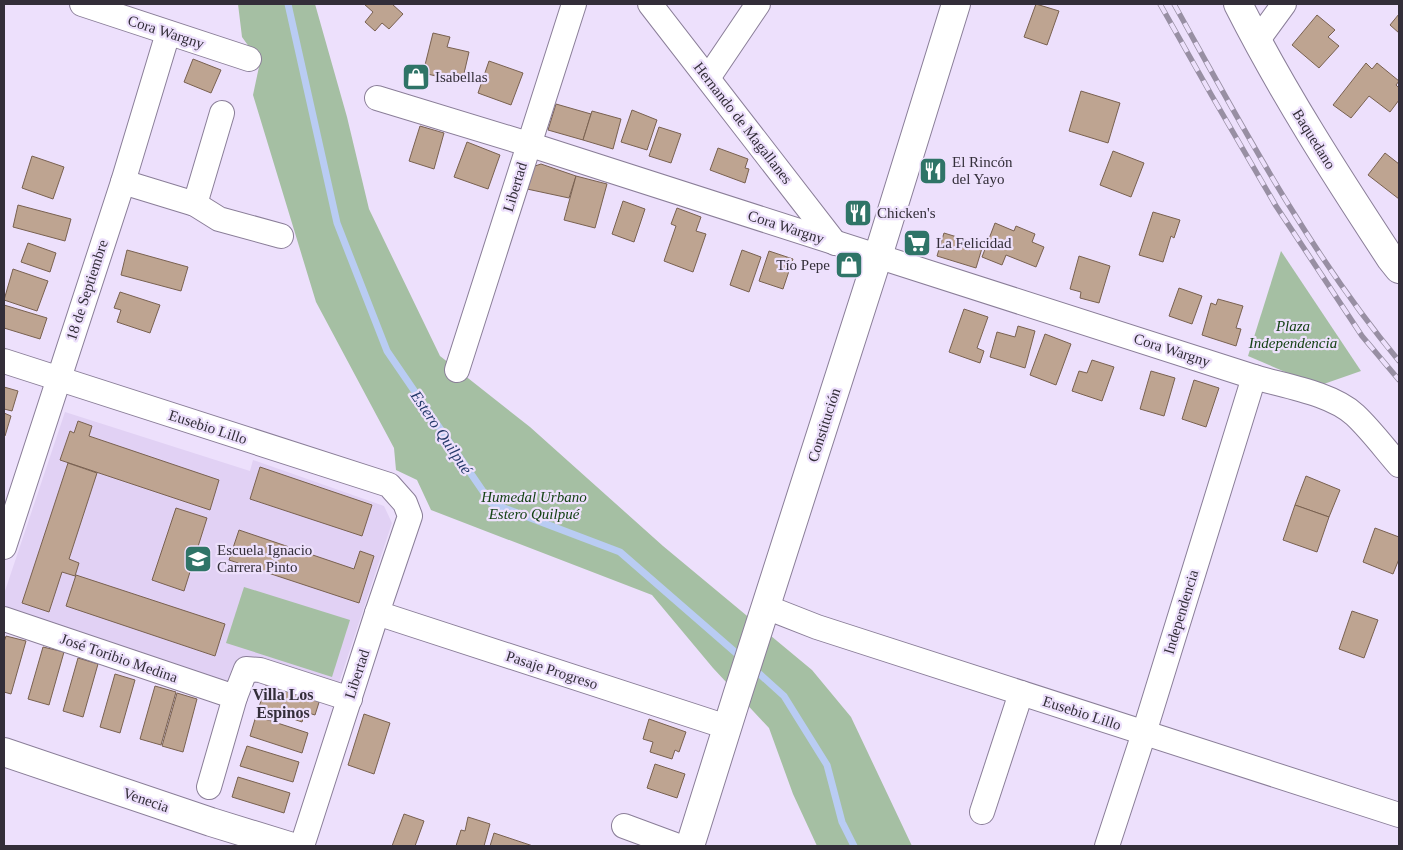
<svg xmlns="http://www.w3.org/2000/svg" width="1403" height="850" font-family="Georgia,serif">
<rect width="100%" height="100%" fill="#ede0fc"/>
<!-- built -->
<polygon fill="#e1d1f4" points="65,412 250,471 253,460 384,506 392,523 337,689 236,660 227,687 7,612 4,603 4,594"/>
<!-- green -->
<g fill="#a5bfa3">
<polygon points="238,4 315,4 347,117 369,209 440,356 530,427 663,546 812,670 851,717 912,846 817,846 793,794 769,728 713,668 652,595 431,510 417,480 396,470 394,448 316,302 253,95 260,62 242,37"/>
<polygon points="1281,251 1361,371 1318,386 1248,356"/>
<polygon points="244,587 350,620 332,677 226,643"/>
</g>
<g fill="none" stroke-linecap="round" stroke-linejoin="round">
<!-- stream -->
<g stroke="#b9ccf3" stroke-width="7">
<polyline points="288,4 337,223 387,351 491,503 620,552 743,659"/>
<polyline points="753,668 784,696 827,765 842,822 854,846"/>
</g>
</g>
<!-- building -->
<g fill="#bea491" stroke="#796150">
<polygon points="364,4 392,4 403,14 389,29 382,23 375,31 365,22 373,12"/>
<polygon points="1036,4 1059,11 1047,45 1024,37"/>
<polygon points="1399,14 1399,33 1390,25"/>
<polygon points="1317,15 1335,30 1328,37 1339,46 1319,68 1292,45"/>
<polygon points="433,33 450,37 447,47 469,52 462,82 423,73"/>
<polygon points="193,59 221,70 211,93 184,82"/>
<polygon points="489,61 523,73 511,105 478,93"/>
<polygon points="1366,63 1372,69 1377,63 1399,81 1396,85 1399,88 1399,100 1390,112 1369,96 1351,118 1333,105"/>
<polygon points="1081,91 1120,103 1108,143 1069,131"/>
<polygon points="556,104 591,114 583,140 548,130"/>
<polygon points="632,110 657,120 647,150 621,142"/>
<polygon points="592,111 621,119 613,149 583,140"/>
<polygon points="420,126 444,133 434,169 409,161"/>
<polygon points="659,127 681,134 671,163 649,156"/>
<polygon points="467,142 500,155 488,189 454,177"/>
<polygon points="718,148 748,159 745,168 749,169 745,183 710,170"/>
<polygon points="1113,151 1144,163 1131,197 1100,185"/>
<polygon points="1385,153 1399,164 1399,199 1368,175"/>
<polygon points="32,156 64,167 53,199 22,188"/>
<polygon points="541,164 576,176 569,198 527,189 532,167"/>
<polygon points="576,176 607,184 595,228 564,220"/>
<polygon points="623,201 645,209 634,242 612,234"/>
<polygon points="18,205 71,219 65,241 13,227"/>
<polygon points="677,208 701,217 696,231 706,234 693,272 664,261 676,226 671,224"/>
<polygon points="1153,212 1180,220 1174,238 1171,236 1163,262 1139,255"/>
<polygon points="995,223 1014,231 1016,226 1035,234 1032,242 1044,247 1036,267 1006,255 1002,265 982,257"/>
<polygon points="944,233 983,245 976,268 937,256"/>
<polygon points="28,243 56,253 50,272 21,262"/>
<polygon points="127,250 188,267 181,291 121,275"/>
<polygon points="742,250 761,257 749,292 730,285"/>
<polygon points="769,251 793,259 783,289 759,281"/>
<polygon points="1079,256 1110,266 1099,303 1080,298 1081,292 1070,289"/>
<polygon points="13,269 48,281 37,311 4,300"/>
<polygon points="1179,288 1202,296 1192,324 1169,316"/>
<polygon points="120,292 160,305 150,333 117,322 121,310 114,308"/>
<polygon points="1218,299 1243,306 1236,328 1241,329 1236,346 1202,335 1211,303 1216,305"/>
<polygon points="4,305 47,318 40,339 4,328"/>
<polygon points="964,309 988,317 977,348 984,351 980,363 949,352"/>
<polygon points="1018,326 1035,331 1025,368 990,357 997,332 1015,337"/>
<polygon points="1045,334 1071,344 1056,385 1030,375"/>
<polygon points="1092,360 1114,367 1102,401 1072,391 1079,371 1087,373"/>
<polygon points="1151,371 1175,378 1164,416 1140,409"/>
<polygon points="1194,380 1219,388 1206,427 1182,419"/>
<polygon points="4,387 18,391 12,411 4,409"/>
<polygon points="4,413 11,416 5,436 4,435"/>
<polygon points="78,421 92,426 89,436 219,480 210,510 60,460 70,431 74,433"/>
<polygon points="68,463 97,473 69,559 79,563 75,576 62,572 49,612 22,603"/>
<polygon points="260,467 372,505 362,536 250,499"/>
<polygon points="1306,476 1340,490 1329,517 1295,505"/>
<polygon points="1295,505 1329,517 1317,552 1283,540"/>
<polygon points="176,508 207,518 184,591 152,580"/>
<polygon points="1375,528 1399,537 1399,559 1393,574 1363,562"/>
<polygon points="239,530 354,569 360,551 374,556 359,603 229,560"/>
<polygon points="76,575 225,624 215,656 66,606"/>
<polygon points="1352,611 1378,620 1364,658 1339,649"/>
<polygon points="6,636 26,641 11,694 4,692 4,642"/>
<polygon points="43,647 64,652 49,705 28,699"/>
<polygon points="78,658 98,664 83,717 63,711"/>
<polygon points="115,674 135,680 120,733 100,727"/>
<polygon points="268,679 321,696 315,715 305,712 302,722 259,707"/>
<polygon points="155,686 176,692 161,745 140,739"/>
<polygon points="177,693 197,699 183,752 162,746"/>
<polygon points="364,714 390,723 374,774 348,765"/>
<polygon points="256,716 308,733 302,753 250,736"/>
<polygon points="649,719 686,732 679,752 675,750 672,759 650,752 653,742 643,739"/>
<polygon points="247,746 299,762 293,782 240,766"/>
<polygon points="655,764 685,774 677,798 647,788"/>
<polygon points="238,777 290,793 284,813 232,797"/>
<polygon points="404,814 424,821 415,846 392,846"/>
<polygon points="468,817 490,824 484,846 456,846 461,830 465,831"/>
<polygon points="494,833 533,846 490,846"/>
</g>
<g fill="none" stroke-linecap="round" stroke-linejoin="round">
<!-- street casing -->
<g stroke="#8a7e98" stroke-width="26">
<g id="street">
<polyline points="82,4 249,59"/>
<polyline points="650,4 835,243"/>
<polyline points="1257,41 1284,4"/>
<polyline points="708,78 758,4"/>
<path d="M 377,98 L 528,144 L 1254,377 C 1284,386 1331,393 1355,415 C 1371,430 1385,449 1399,465"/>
<polyline points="123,182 195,204 219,219 281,236"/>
<polyline points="195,204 222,113"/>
<polyline points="4,361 389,485 405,503 410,516 377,613 302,846"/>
<polyline points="457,370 574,4"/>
<polyline points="4,547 123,182 168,33"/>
<polyline points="766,607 817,627 1399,815"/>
<polyline points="377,613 727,727"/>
<polyline points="4,619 235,697 246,669 260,670 350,699"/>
<polyline points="209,787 235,697"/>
<polyline points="982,812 1021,693"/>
<polyline points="624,826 678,846"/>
<polyline points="1107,846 1144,733 1254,377"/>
</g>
</g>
<!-- secondary casing -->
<g stroke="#8a7e98" stroke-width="30">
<g id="secondary">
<path d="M 1238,4 C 1283,93 1336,175 1391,259 L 1399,269"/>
<polyline points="4,752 211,822 289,846"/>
<polyline points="690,846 738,693 878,256 956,4"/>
</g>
</g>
<!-- street -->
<use href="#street" stroke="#fff" stroke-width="24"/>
<!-- secondary -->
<use href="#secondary" stroke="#fff" stroke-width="28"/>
<!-- rail casing -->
<g stroke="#988fa3" stroke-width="5.5">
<g id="rail">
<polyline points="1160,4 1212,96 1276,206 1362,336 1399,380"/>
<path d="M 1174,4 C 1242,126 1309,253 1399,361"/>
</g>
</g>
<!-- rail -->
<use href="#rail" stroke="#ede0fc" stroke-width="4" stroke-dasharray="11" stroke-linecap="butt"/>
</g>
<!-- icons -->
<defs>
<g id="shop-square" transform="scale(1.4375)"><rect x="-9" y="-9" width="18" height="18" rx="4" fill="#2f7467" stroke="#ede0fc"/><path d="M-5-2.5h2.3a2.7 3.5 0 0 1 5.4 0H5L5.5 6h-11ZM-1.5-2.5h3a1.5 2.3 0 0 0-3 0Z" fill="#fff"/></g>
<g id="restaurant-square" transform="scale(1.4375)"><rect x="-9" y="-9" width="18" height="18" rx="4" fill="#2f7467" stroke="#ede0fc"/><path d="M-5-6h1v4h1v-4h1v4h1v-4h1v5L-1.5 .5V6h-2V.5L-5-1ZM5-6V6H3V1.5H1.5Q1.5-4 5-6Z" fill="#fff"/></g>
<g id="supermarket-square" transform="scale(1.4375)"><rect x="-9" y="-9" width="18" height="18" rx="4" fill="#2f7467" stroke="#ede0fc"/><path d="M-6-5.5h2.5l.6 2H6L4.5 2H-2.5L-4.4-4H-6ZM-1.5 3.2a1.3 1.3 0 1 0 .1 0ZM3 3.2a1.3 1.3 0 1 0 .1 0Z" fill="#fff"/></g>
<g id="school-square" transform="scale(1.4375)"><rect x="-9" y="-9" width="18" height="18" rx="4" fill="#2f7467" stroke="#ede0fc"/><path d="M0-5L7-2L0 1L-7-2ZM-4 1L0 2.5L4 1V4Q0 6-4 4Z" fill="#fff"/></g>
</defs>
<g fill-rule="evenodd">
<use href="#shop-square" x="416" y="77"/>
<use href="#restaurant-square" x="933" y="171"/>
<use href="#restaurant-square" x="858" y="213"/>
<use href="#supermarket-square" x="917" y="243"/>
<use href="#shop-square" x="849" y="265"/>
<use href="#school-square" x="198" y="559"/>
</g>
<g text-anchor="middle" stroke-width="4.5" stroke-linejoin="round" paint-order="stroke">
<!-- street labels -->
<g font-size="15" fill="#332e39" stroke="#ede0fc">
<text transform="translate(166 32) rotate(18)" y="5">Cora Wargny</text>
<text transform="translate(743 123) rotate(52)" y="5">Hernando de Magallanes</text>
<text transform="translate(1314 139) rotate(58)" y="5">Baquedano</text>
<text transform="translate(515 187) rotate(-73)" y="5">Libertad</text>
<text transform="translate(786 227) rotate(18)" y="5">Cora Wargny</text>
<text transform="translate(87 290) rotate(-72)" y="5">18 de Septiembre</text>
<text transform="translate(1172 350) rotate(18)" y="5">Cora Wargny</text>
<text transform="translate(824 425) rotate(-72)" y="5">Constitución</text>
<text transform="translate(208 427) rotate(18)" y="5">Eusebio Lillo</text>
<text transform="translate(1181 612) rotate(-73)" y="5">Independencia</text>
<text transform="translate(119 658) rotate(19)" y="5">José Toribio Medina</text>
<text transform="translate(552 670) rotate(18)" y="5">Pasaje Progreso</text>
<text transform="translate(357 674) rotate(-72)" y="5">Libertad</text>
<text transform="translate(1082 713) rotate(18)" y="5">Eusebio Lillo</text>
<text transform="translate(146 800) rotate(19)" y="5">Venecia</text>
</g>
<!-- poi labels -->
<g font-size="15" fill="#332e39" stroke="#ede0fc" text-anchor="start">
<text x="435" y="82">Isabellas</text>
<text x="952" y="167">El Rincón<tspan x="952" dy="17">del Yayo</tspan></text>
<text x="877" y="218">Chicken's</text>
<text x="936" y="248">La Felicidad</text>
<text x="830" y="270" text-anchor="end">Tío Pepe</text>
<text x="217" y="555">Escuela Ignacio<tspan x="217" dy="17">Carrera Pinto</tspan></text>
</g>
<!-- park labels -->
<g font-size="15" font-style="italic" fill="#144114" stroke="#ede0fc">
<text x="1293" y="331">Plaza<tspan x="1293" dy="17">Independencia</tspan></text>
<text x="534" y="502">Humedal Urbano<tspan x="534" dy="17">Estero Quilpué</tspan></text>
</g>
<!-- water labels -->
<g font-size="16" font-style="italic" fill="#24396a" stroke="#ede0fc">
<text transform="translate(442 432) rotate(56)" y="6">Estero Quilpué</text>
</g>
<!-- neighbourhood labels -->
<g font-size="16" font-weight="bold" fill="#332e39" stroke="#ede0fc">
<text x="283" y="700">Villa Los<tspan x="283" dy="18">Espinos</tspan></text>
</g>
</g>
<!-- border -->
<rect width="1403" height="850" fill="none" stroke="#332e39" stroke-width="10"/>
</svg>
